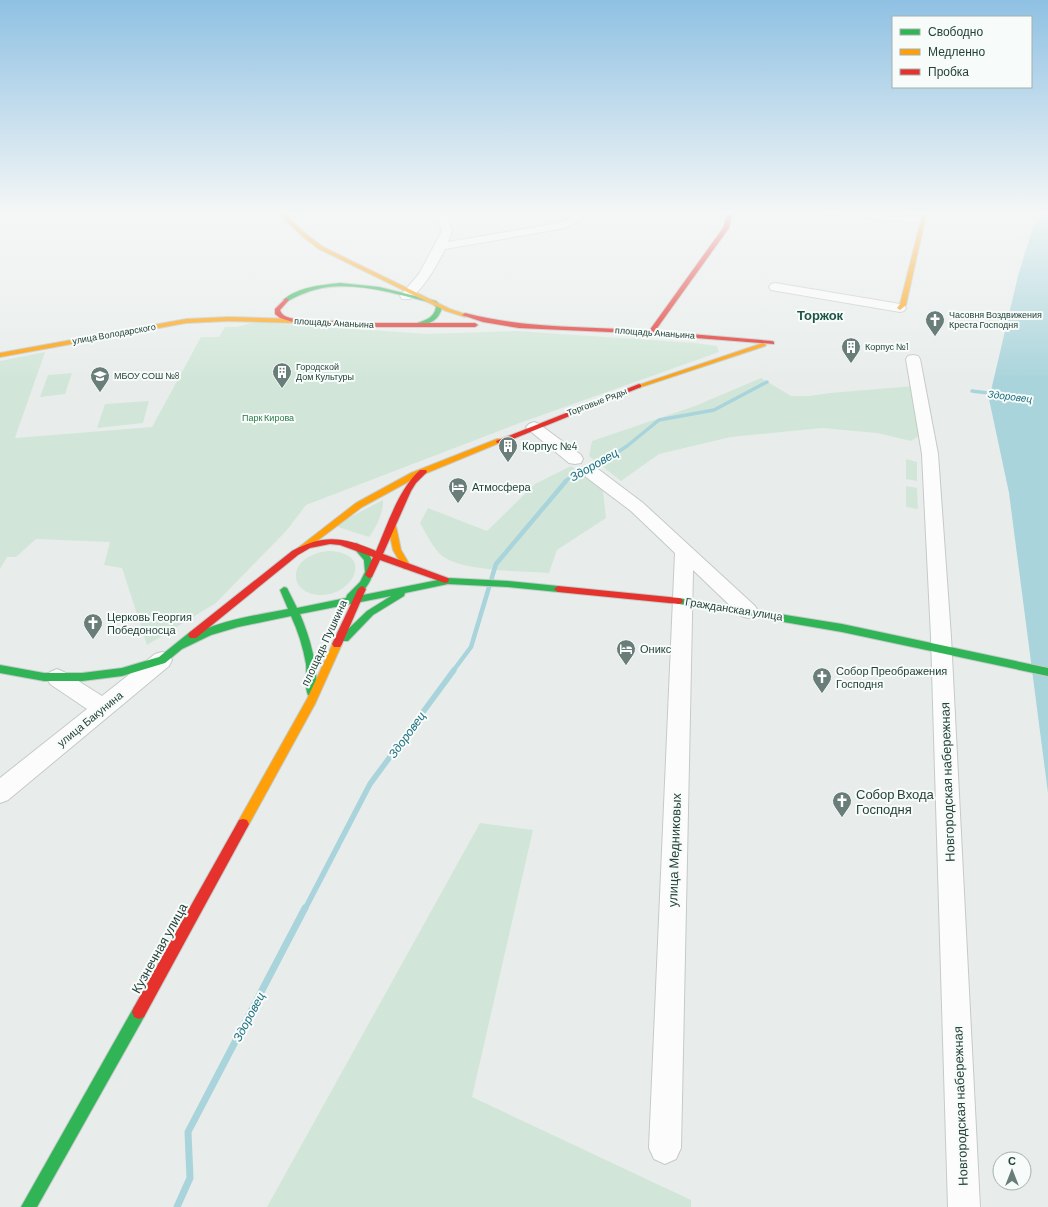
<svg xmlns="http://www.w3.org/2000/svg" width="1048" height="1207" font-family="Barlow,sans-serif">
<rect width="100%" height="100%" fill="#e8edeb"/>
<!-- green -->
<g fill="#d1e6d8">
<path d="M 504,211 L 555,211 C 539,219 520,217 504,211 Z"/>
<polygon points="255,322 427,334 517,331 694,343 717,346 719,352 517,424 306,505 287,530 216,603 147,645 122,568 104,565 110,542 36,539 16,557 7,557 0,569 0,361 45,352 15,438 152,427 201,337 219,337 225,327 237,327"/>
<polygon points="72,373 65,394 40,397 48,375"/>
<polygon points="761,378 791,396 809,396 830,393 914,386 923,433 911,441 877,433 822,428 731,437 659,454 621,481 589,456 592,441 695,406"/>
<polygon points="149,401 143,423 97,428 105,404"/>
<polygon points="906,459 917,462 917,481 906,479"/>
<path d="M 571,466 L 603,490 L 606,518 L 557,550 L 549,573 C 523,571 454,572 438,552 C 431,544 426,533 420,523 L 428,508 L 487,531 L 535,484 Z"/>
<polygon points="906,486 917,488 918,509 906,507"/>
<path d="M 383,500 C 384,511 376,528 369,537 L 338,527 L 341,522 Z"/>
<path d="M 329,551 C 381,553 347,606 309,593 C 302,590 296,585 296,577 C 295,560 315,552 329,551 Z"/>
<polygon points="480,823 533,830 472,1097 691,1200 691,1207 267,1207"/>
</g>
<!-- water -->
<polygon fill="#a9d4db" points="1038,211 1048,211 1048,793 1009,493 989,399 1018,276"/>
<g fill="none" stroke-linecap="round" stroke-linejoin="round">
<!-- stream-far3 -->
<g stroke="#a9d4db" stroke-width="3.5">
<polyline points="972,391 996,394"/>
<polyline points="565,482 568,479 606,460 627,446 659,420 714,410 767,382"/>
</g>
<!-- stream-far2 -->
<polyline stroke="#a9d4db" stroke-width="4.5" points="453,671 471,647 496,564 566,481"/>
<!-- stream-far1 -->
<polyline stroke="#a9d4db" stroke-width="5.5" points="305,909 370,784 454,670"/>
<!-- stream -->
<polyline stroke="#a9d4db" stroke-width="7" points="177,1207 190,1178 188,1132 305,908"/>
<!-- street casing -->
<g stroke="#c5cac8" stroke-width="2">
<g id="street">
<path d="M 435,211 L 445,211 L 452,231 L 448,242 L 559,223 L 569,219 L 574,211 L 584,211 L 576,223 L 565,228 L 445,249 C 436,267 426,285 410,299 L 402,299 L 400,296 L 419,274 L 442,231 Z"/>
<polygon points="716,211 736,211 736,212 731,215 717,213"/>
<polygon points="818,211 860,211 923,217 928,220 923,223 823,214"/>
<polygon points="775,283 900,304 904,305 906,308 904,311 900,312 771,290 769,287 771,284"/>
<polygon points="913,355 918,356 920,359 938,454 951,637 980,1207 948,1207 931,637 922,454 906,359 908,356"/>
<polygon points="534,422 539,424 581,455 583,459 581,463 575,464 569,463 529,430 526,427 529,424"/>
<polygon points="592,468 598,469 643,503 755,606 758,611 755,616 748,618 741,616 693,570 681,1148 676,1159 665,1164 654,1159 649,1148 675,553 631,511 586,477 584,473 586,469"/>
<polygon points="162,652 169,654 172,660 169,666 8,800 0,803 0,778 87,709 50,684 47,678 50,672 57,669 64,672 102,696 155,654"/>
</g>
</g>
<!-- fast casing -->
<g stroke="#c3cbc8" stroke-width="2">
<g id="fast">
<path d="M 340,283 L 379,287 L 436,301 L 442,307 C 440,319 429,326 417,325 L 417,323 C 426,320 434,318 436,307 L 432,303 C 393,293 344,277 305,293 C 299,295 293,298 288,301 L 283,300 C 298,287 321,285 340,283 Z"/>
<path d="M 356,543 C 361,545 365,549 368,553 C 379,569 371,584 358,596 L 448,578 L 508,581 L 558,586 L 562,589 L 558,592 L 508,587 L 448,584 L 405,593 L 404,596 L 373,615 L 348,641 L 342,641 L 340,638 L 342,635 L 367,611 L 391,596 L 300,614 C 311,640 317,664 317,692 L 316,695 L 312,696 L 308,695 C 304,687 307,673 306,664 C 303,647 298,631 291,616 L 238,627 L 211,635 L 182,649 L 165,663 L 122,676 L 82,681 L 44,681 L 0,673 L 0,665 L 44,673 L 82,673 L 122,668 L 159,657 L 190,632 L 193,631 L 197,633 C 225,619 258,615 288,609 L 280,590 L 284,587 L 287,588 L 297,608 L 346,598 L 347,595 L 360,582 L 365,572 L 364,560 L 352,546 Z"/>
<polygon points="679,598 842,624 1048,668 1048,676 842,632 679,604 676,603 675,601 676,599"/>
<polygon points="139,1005 144,1007 146,1012 144,1017 37,1207 21,1207 134,1007"/>
</g>
</g>
<!-- slow casing -->
<g stroke="#c3cbc8" stroke-width="2">
<g id="slow">
<polygon points="276,211 281,211 307,235 323,247 450,309 468,315 465,317 446,311 319,249 303,237"/>
<polygon points="921,211 925,211 925,220 906,305 900,310 897,308 900,304 921,220"/>
<polygon points="228,317 295,319 298,321 295,323 228,321 186,323 0,357 0,353 186,319"/>
<polygon points="763,343 766,345 765,346 641,387 639,388 636,386"/>
<polygon points="497,439 503,439 504,441 417,477 362,507 301,553 295,553 294,551 356,503 411,473"/>
<polygon points="392,523 396,526 401,550 411,567 410,569 404,569 393,550 388,526"/>
<polygon points="337,640 340,641 342,644 315,704 247,828 243,829 239,828 237,824 239,820 307,699 334,641"/>
</g>
</g>
<!-- jam casing -->
<g stroke="#c3cbc8" stroke-width="2">
<g id="jam">
<path d="M 728,211 L 733,211 L 729,228 L 655,331 L 772,341 L 774,342 L 774,344 L 632,333 L 519,328 L 483,322 L 462,315 L 465,313 C 526,329 587,326 649,331 L 723,228 Z"/>
<path d="M 286,298 L 289,300 L 280,310 C 282,317 290,318 296,319 L 374,323 L 475,323 L 478,325 L 475,327 L 374,327 L 296,323 L 280,318 L 275,314 L 275,309 Z"/>
<polygon points="639,384 641,385 641,387 503,443 497,443 496,441"/>
<path d="M 420,470 L 426,470 L 427,472 L 416,483 L 411,491 L 383,554 L 448,578 L 449,580 L 448,582 L 445,583 L 380,560 L 372,577 L 369,578 L 365,575 L 373,557 L 340,545 L 330,544 L 310,548 L 298,555 L 196,638 L 190,638 L 188,635 L 190,632 L 292,551 C 324,534 343,537 376,551 C 388,524 398,490 420,470 Z"/>
<polygon points="362,586 366,589 342,644 340,647 334,647 332,644 358,589"/>
<polygon points="558,586 679,598 682,599 683,601 682,603 679,604 558,592 554,589"/>
<polygon points="243,819 247,820 249,824 247,828 144,1017 139,1019 134,1017 132,1012 134,1007 239,820"/>
</g>
</g>
<!-- street -->
<use href="#street" fill="#fcfcfc" fill-rule="evenodd"/>
<!-- fast -->
<use href="#fast" fill="#30b455" fill-rule="evenodd"/>
<!-- slow -->
<use href="#slow" fill="#ff9f0a" fill-rule="evenodd"/>
<!-- jam -->
<use href="#jam" fill="#e5322d" fill-rule="evenodd"/>
</g>
<!-- sky -->
<linearGradient id="sky" x2="0" y2="1"><stop stop-color="#8fc1e3"/><stop offset="0.56" stop-color="#f5f7f6"/><stop offset="1" stop-color="#f5f7f6" stop-opacity="0"/></linearGradient>
<rect width="1048" height="380" fill="url(#sky)"/>
<!-- icons -->
<defs>
<g id="church-pin" transform="scale(1)"><path d="M0 17L-7.5 6A9.5 9.5 0 1 1 7.5 6Z" fill="#697e78" stroke="#f7fbf9"/><path d="M-1.2-6h2.4v3.5h3.3v2.4h-3.3V6h-2.4V-.1h-3.3v-2.4h3.3Z" fill="#fff"/></g>
<g id="building-pin" transform="scale(1)"><path d="M0 17L-7.5 6A9.5 9.5 0 1 1 7.5 6Z" fill="#697e78" stroke="#f7fbf9"/><path d="M-4-6H4V6H1V3H-1V6H-4ZM-2.5-4.3h1.7v1.8h-1.7ZM.8-4.3h1.7v1.8H.8ZM-2.5-1h1.7V.8h-1.7ZM.8-1h1.7V.8H.8Z" fill="#fff"/></g>
<g id="school-pin" transform="scale(1)"><path d="M0 17L-7.5 6A9.5 9.5 0 1 1 7.5 6Z" fill="#697e78" stroke="#f7fbf9"/><path d="M0-5L7-2L0 1L-7-2ZM-4 1L0 2.5L4 1V4Q0 6-4 4Z" fill="#fff"/></g>
<g id="hotel-pin" transform="scale(1)"><path d="M0 17L-7.5 6A9.5 9.5 0 1 1 7.5 6Z" fill="#697e78" stroke="#f7fbf9"/><path d="M-6-4.5h1.5V1H6V5H4.5V3h-9V5H-6ZM-4 0a1.8 1.8 0 1 1 3.6 0ZM.5 0V-2.5h3Q6-2.5 6 0Z" fill="#fff"/></g>
</defs>
<g fill-rule="evenodd">
<use href="#church-pin" x="935" y="320"/>
<use href="#building-pin" x="851" y="347"/>
<use href="#building-pin" x="282" y="372"/>
<use href="#school-pin" x="100" y="376"/>
<use href="#building-pin" x="508" y="446"/>
<use href="#hotel-pin" x="458" y="487"/>
<use href="#church-pin" x="93" y="623"/>
<use href="#hotel-pin" x="626" y="649"/>
<use href="#church-pin" x="822" y="677"/>
<use href="#church-pin" x="842" y="801"/>
</g>
<g text-anchor="middle" stroke-width="4" stroke-linejoin="round" paint-order="stroke">
<!-- far-poi labels -->
<g font-size="9" fill="#24423a" stroke="#f7fbf9" text-anchor="start">
<text x="949" y="318">Часовня Воздвижения<tspan x="949" dy="10">Креста Господня</tspan></text>
<text x="865" y="350">Корпус №1</text>
<text x="296" y="370">Городской<tspan x="296" dy="10">Дом Культуры</tspan></text>
<text x="114" y="379">МБОУ СОШ №8</text>
</g>
<!-- far-street labels -->
<g font-size="9" fill="#24423a" stroke="#f7fbf9">
<text transform="translate(334 323) rotate(3)" y="3">площадь Ананьина</text>
<text transform="translate(655 333) rotate(4)" y="3">площадь Ананьина</text>
<text transform="translate(114 334) rotate(-10)" y="3">улица Володарского</text>
<text transform="translate(597 402) rotate(-21)" y="3">Торговые Ряды</text>
</g>
<!-- far-park labels -->
<g font-size="9" fill="#2d7a4b" stroke="#f7fbf9">
<text x="268" y="421">Парк Кирова</text>
</g>
<!-- far-water labels -->
<g font-size="10" font-style="italic" fill="#1c6f80" stroke="#f7fbf9">
<text transform="translate(1010 396) rotate(7)" y="4">Здоровец</text>
</g>
<!-- poi labels -->
<g font-size="11" fill="#24423a" stroke="#f7fbf9" text-anchor="start">
<text x="522" y="450">Корпус №4</text>
<text x="472" y="491">Атмосфера</text>
<text x="107" y="621">Церковь Георгия<tspan x="107" dy="13">Победоносца</tspan></text>
<text x="640" y="653">Оникс</text>
<text x="836" y="675">Собор Преображения<tspan x="836" dy="13">Господня</tspan></text>
</g>
<!-- street labels -->
<g font-size="11" fill="#24423a" stroke="#f7fbf9">
<text transform="translate(734 609) rotate(9)" y="4">Гражданская улица</text>
<text transform="translate(324 643) rotate(-65)" y="4">площадь Пушкина</text>
<text transform="translate(90 719) rotate(-39)" y="4">улица Бакунина</text>
</g>
<!-- water labels -->
<g font-size="12" font-style="italic" fill="#1c6f80" stroke="#f7fbf9">
<text transform="translate(594 465) rotate(-30)" y="4">Здоровец</text>
<text transform="translate(407 735) rotate(-54)" y="4">Здоровец</text>
<text transform="translate(249 1017) rotate(-62)" y="4">Здоровец</text>
</g>
<!-- far-district labels -->
<g font-size="13" font-weight="bold" fill="#1f5548" stroke="#f7fbf9">
<text x="820" y="320">Торжок</text>
</g>
<!-- near-street labels -->
<g font-size="13" fill="#24423a" stroke="#f7fbf9">
<text transform="translate(947 782) rotate(-92)" y="5">Новгородская набережная</text>
<text transform="translate(674 850) rotate(-88)" y="5">улица Медниковых</text>
<text transform="translate(159 948) rotate(-61)" y="5">Кузнечная улица</text>
<text transform="translate(960 1106) rotate(-92)" y="5">Новгородская набережная</text>
</g>
<!-- near-poi labels -->
<g font-size="13" fill="#24423a" stroke="#f7fbf9" text-anchor="start">
<text x="856" y="799">Собор Входа<tspan x="856" dy="15">Господня</tspan></text>
</g>
</g>
<!-- legend -->
<rect x="892" y="16" width="140" height="72" fill="#f7fbf9" stroke="#a3b1ad"/>
<rect x="900" y="29" width="20" height="6" fill="#30b455" stroke="#a3b1ad"/>
<text x="928" y="36" font-size="12" fill="#24423a">Свободно</text>
<rect x="900" y="49" width="20" height="6" fill="#ff9f0a" stroke="#a3b1ad"/>
<text x="928" y="56" font-size="12" fill="#24423a">Медленно</text>
<rect x="900" y="69" width="20" height="6" fill="#e5322d" stroke="#a3b1ad"/>
<text x="928" y="76" font-size="12" fill="#24423a">Пробка</text>
<!-- north arrow -->
<g transform="translate(1012 1171)"><circle r="19" fill="#f7fbf9" stroke="#a3b1ad"/>
<path d="M0-3L7 15L0 10L-7 15Z" fill="#697e78"/>
<text y="-6" font-size="11" font-weight="bold" text-anchor="middle" fill="#24423a">С</text>
</g>
</svg>
